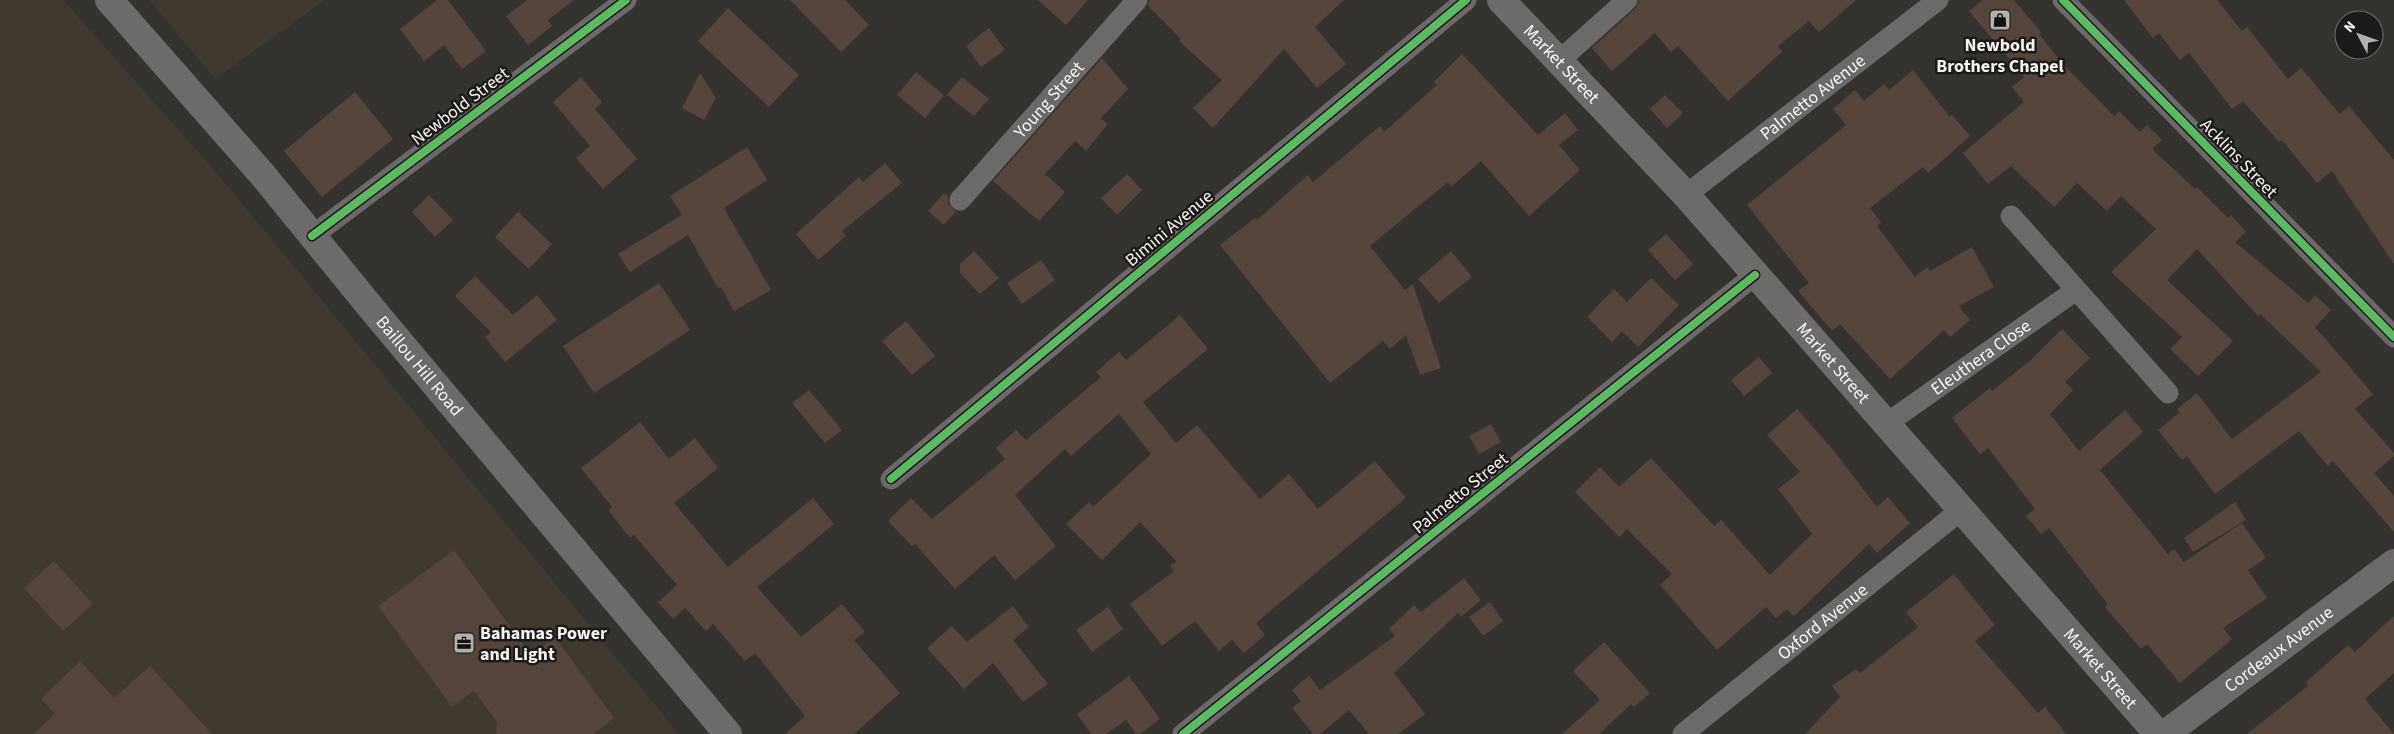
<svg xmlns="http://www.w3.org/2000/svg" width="2394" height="734" font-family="'Source Sans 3',sans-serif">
<rect width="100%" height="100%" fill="#353330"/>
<!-- built -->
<g fill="#3f3930">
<polygon points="0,0 63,0 217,173 679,734 0,734"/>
<polygon points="149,0 325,0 215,79"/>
</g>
<!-- building -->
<g fill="#54443c">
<polygon points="437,0 448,0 486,51 462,69 444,45 424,61 400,29"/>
<polygon points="527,0 574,0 548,20 552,26 528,45 506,16"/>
<polygon points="790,0 845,0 869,25 841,52"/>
<polygon points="1038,0 1088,0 1066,25"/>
<polygon points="1149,0 1344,0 1315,27 1346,64 1317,88 1284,49 1213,128 1193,108 1222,80 1179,41 1181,39 1148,6"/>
<polygon points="1639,0 1856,0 1819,32 1809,21 1778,46 1782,52 1728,101 1678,46 1671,52 1655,33 1612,71 1592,48 1635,9"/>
<polygon points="1982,0 2014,0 2041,32 2039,34 2063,64 2114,116 2119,111 2140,132 2147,125 2162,140 2152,149 2195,189 2197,187 2228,218 2231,215 2246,232 2235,242 2308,303 2315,295 2331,310 2315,327 2373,394 2355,409 2394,453 2394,456 2374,473 2394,496 2394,532 2333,461 2328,466 2299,431 2215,494 2187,456 2182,460 2158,430 2180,412 2177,409 2197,393 2232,439 2321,372 2260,314 2258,316 2197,249 2167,280 2233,341 2198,376 2170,349 2182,337 2111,272 2156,229 2121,196 2107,211 2077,183 2054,207 2011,166 1988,184 1963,153 2024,102 2012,87 2024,77 1969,11"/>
<polygon points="2124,0 2217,0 2242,31 2247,27 2288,79 2301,68 2340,114 2349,106 2394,160 2394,264 2332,171 2317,183 2282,140 2279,142 2243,101 2232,109 2189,53 2180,60 2159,33 2153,38"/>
<polygon points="728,8 799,75 769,107 698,41"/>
<polygon points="989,28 1005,50 981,67 966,46"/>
<polygon points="1462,54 1538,135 1565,113 1578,130 1559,145 1580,170 1529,216 1481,161 1451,187 1448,182 1370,246 1405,290 1413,284 1441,368 1420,375 1406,335 1390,349 1383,341 1330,383 1220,245 1255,218 1257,220 1308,175 1313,182 1380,126 1384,132 1437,85 1434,82"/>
<polygon points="1102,58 1128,89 1101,118 1108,124 1086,151 1075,141 1045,174 1065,192 1039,221 993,181"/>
<polygon points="1913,70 1950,117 1952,115 1970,136 1928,173 1923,167 1870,208 1881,222 1877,226 1915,277 1927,267 1930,271 1972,247 1994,287 1959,306 1970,320 1950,337 1944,330 1890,379 1840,324 1832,331 1798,291 1809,283 1747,205 1846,125 1833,109 1855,90 1864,101 1884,84 1889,90"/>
<polygon points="916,72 944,95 925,118 897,95"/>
<polygon points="700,73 716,98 704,120 682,108"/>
<polygon points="581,77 602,102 595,109 637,159 603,189 576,158 590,146 553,102"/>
<polygon points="962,77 989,99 974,116 947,95"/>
<polygon points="355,92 393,139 322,197 284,151"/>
<polygon points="1665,95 1683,113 1667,128 1650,109"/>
<polygon points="747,147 767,180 724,208 771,290 734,311 721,287 718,288 688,235 630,272 618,254 682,215 670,196"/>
<polygon points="885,163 902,183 842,231 846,236 818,260 796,234 859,177 863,182"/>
<polygon points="1127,174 1142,190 1117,215 1101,198"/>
<polygon points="944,193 948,197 948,204 956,211 944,225 928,211"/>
<polygon points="429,195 453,220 435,237 412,212"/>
<polygon points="518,212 552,244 529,269 495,237"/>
<polygon points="1666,234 1693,264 1675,280 1648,250"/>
<polygon points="974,251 999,278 980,294 960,273 960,264"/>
<polygon points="1451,251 1472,277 1439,303 1418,279"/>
<polygon points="1041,260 1055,280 1022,304 1007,283"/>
<polygon points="475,276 513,315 537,295 557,320 505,362 485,337 491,332 455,296"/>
<polygon points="1651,278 1679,305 1638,347 1622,331 1612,342 1587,317 1614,289 1627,302"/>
<polygon points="659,283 690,330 594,393 563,346"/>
<polygon points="1180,315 1208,349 1143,402 1176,443 1197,425 1260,499 1289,474 1318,509 1375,461 1406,498 1256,623 1265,635 1244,653 1232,640 1219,651 1195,621 1162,646 1130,604 1174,571 1170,566 1176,561 1140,522 1102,560 1066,524 1089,502 1093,507 1151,454 1119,414 1071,456 1065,449 1015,495 1056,546 1015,580 994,555 955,589 915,544 912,546 888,521 911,498 932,519 1005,459 996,448 1016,430 1026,440 1101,377 1096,372 1119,352 1126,360"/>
<polygon points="906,321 935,356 912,375 882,341"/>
<polygon points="2062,329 2090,358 2065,382 2073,390 2050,414 2079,451 2125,410 2143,432 2100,470 2168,554 2174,549 2184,562 2242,523 2266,558 2248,570 2267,598 2223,628 2232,639 2180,683 2147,644 2141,649 2105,607 2108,604 2049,528 2041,534 2026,516 2035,509 1988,448 1980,454 1952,418 1990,388 1992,391 2031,360"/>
<polygon points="1759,357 1772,373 1744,396 1731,380"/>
<polygon points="809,390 842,430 825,443 792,403"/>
<polygon points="1797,409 1834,451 1877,507 1888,497 1910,523 1877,553 1869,544 1794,616 1787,609 1776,618 1766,607 1717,650 1660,585 1672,574 1627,529 1619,537 1575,492 1600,467 1619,487 1651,458 1714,526 1721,520 1770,575 1812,534 1778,489 1800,472 1767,435"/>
<polygon points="640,422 669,459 695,438 718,468 674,503 728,567 813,498 834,524 757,587 801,637 842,604 865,632 854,640 900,693 854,734 785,734 805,716 755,653 745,661 713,624 706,631 685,608 673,619 658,602 677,585 634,535 630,538 608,510 612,507 581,468"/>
<polygon points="1491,424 1501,442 1479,454 1469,436"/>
<polygon points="2235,502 2246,520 2193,552 2184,538"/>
<polygon points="454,550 531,655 555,637 614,718 593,734 496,734 497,722 474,691 452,707 378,606"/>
<polygon points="54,561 93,604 63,631 24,588"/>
<polygon points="1954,574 1995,625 1975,641 2038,713 2045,707 2066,734 1805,734 1840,697 1832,686 1856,669 1860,673 1918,627 1906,612"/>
<polygon points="1464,578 1481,600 1461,617 1458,613 1394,673 1425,714 1398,734 1369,734 1349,710 1320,734 1313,734 1292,708 1301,701 1292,690 1309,676 1320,690 1395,636 1389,629 1414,605 1421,612"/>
<polygon points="1490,602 1503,621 1483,636 1469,617"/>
<polygon points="1013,606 1029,627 1013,640 1048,684 1023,702 993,663 964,689 927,648 952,626 967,642"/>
<polygon points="1108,607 1123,629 1092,652 1076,630"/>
<polygon points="2394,616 2394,673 2365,699 2394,734 2247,734 2309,685 2306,682 2348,645 2355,652"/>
<polygon points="1604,642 1650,693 1634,707 1631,704 1599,734 1562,734 1600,700 1573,671"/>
<polygon points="80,661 114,698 150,666 212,734 33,734 55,714 41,699"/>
<polygon points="1129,676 1160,719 1140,734 1136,734 1126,720 1106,734 1091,734 1077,714"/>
</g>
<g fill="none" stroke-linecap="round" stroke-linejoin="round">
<!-- minor -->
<g stroke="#6b6a69" stroke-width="21">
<polyline points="2063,0 2394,337"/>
<polyline points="1559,61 1627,0"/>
<path id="s1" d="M 1686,195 L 1938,0"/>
<path id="s2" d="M 960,200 L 1137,0"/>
<polyline points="2011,216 2168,393"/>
<polyline points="312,236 626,0"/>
<path id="s3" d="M 1886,424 L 2076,290"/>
<polyline points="891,479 1466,0"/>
<polyline points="1183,734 1755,275"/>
<path id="s4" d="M 1683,734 L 1961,510"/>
</g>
<!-- tertiary -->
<path stroke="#6b6a69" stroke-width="28" id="s5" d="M 2165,734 L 2394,563"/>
<!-- primary -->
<g stroke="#6c6b69" stroke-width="28">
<path id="s6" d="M 109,0 L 262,174 L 372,309 L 728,734"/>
<path id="s7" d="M 1501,0 L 1686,195 L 2158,734"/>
</g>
<!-- cycleway casing -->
<g stroke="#1d1b19" stroke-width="11">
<g id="cycleway">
<polyline points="2063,0 2394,337"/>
<polyline points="312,236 626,0"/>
<polyline points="891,479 1466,0"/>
<polyline points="1183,734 1755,275"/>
</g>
</g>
<!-- cycleway -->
<use href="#cycleway" stroke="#5cba63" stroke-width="8"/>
</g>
<!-- icons -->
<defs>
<g id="shop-square" transform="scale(1.125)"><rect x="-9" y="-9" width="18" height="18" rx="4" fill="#b2b0ad" stroke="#1d1b19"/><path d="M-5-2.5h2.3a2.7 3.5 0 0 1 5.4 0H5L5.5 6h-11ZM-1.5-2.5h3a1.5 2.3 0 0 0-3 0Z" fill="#111"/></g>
<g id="office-square" transform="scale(1.125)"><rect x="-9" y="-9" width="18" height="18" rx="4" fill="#b2b0ad" stroke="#1d1b19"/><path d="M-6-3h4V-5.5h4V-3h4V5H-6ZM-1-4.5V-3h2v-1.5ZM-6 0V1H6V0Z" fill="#111"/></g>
</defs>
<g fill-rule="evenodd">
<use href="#shop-square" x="2000" y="20"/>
<use href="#office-square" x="464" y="643"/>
</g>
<g text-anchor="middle" stroke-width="5" stroke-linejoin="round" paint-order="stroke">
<!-- poi labels -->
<g font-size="18" font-weight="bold" fill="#f6f3f0" stroke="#1d1b19">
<text x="2000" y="51">Newbold<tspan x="2000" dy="21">Brothers Chapel</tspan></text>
<text x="480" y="639" text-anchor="start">Bahamas Power<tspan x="480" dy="21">and Light</tspan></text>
</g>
<!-- street labels -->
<g font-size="18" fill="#f6f3f0" stroke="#1d1b19">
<text dy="6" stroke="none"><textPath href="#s7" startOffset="88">Market Street</textPath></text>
<text dy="6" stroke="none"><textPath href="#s1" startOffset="160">Palmetto Avenue</textPath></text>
<text dy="6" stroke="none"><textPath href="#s2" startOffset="134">Young Street</textPath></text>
<text transform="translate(460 106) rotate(-37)" y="6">Newbold Street</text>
<text transform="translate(2239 158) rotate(46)" y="6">Acklins Street</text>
<text transform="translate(1169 228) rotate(-40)" y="6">Bimini Avenue</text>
<text dy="6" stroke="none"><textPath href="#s3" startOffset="116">Eleuthera Close</textPath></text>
<text dy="6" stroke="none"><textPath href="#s7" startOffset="492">Market Street</textPath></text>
<text dy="6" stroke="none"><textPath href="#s6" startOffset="480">Baillou Hill Road</textPath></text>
<text transform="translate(1460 493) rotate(-39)" y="6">Palmetto Street</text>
<text dy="6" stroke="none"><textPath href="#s4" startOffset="179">Oxford Avenue</textPath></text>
<text dy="6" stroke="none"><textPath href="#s5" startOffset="142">Cordeaux Avenue</textPath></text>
<text dy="6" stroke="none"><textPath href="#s7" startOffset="898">Market Street</textPath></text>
</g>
</g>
<!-- north arrow -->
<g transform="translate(2359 35) rotate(311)"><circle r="24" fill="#1d1b19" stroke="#74716f"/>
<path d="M0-4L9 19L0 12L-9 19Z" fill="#b2b0ad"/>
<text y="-8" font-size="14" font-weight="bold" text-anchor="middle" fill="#f6f3f0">N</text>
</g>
</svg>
